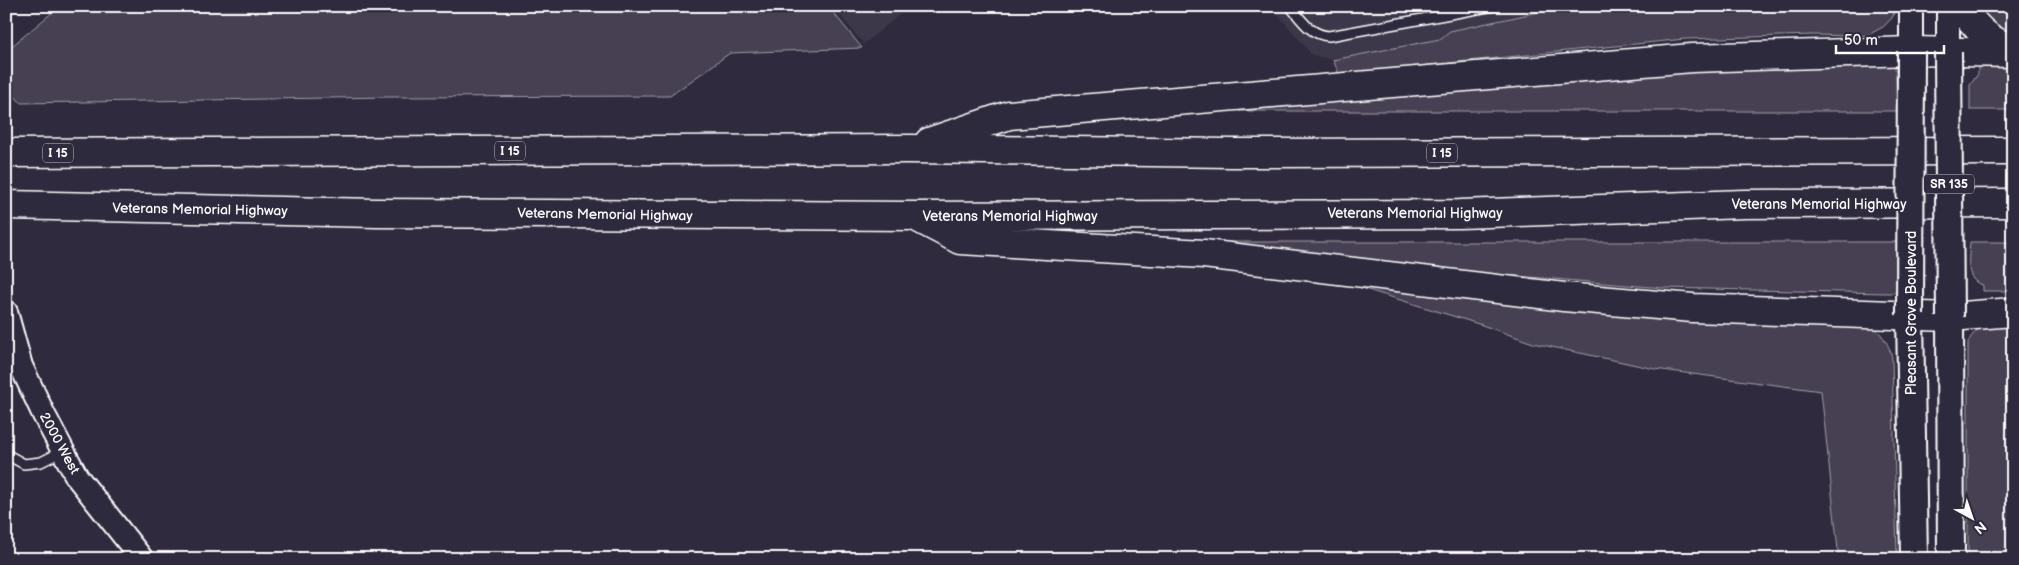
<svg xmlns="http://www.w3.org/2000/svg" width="2019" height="565" font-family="'Balsamiq Sans',sans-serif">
<rect width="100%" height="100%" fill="#2f2a3d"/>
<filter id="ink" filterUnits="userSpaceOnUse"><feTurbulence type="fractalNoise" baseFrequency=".02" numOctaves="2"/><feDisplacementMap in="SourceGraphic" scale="10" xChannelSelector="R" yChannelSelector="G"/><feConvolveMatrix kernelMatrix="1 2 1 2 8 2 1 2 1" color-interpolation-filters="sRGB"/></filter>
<g filter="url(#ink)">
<!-- built -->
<g fill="#3c3749">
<polygon points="832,6 910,6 864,44"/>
<polygon points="1271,6 1567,6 1450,31 1440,39 1333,60 1312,55"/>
</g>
<!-- green -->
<g fill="#464152" stroke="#a2a0a8">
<polygon points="60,6 828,6 862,48 730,53 670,96 391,97 21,103 6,87 6,51"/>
<polygon points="1567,6 1897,6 1892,18 1883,27 1868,35 1858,36 1813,35 1685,39 1339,74 1333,60 1440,39 1450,31"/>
<polygon points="1973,6 2013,6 2013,34 2002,32"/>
<polygon points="1717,65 1894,65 1896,72 1897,111 1239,111"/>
<polygon points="1978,67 2013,68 2013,110 1970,110 1970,85 1978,74"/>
<polygon points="1154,242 1898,242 1899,285 1894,293 1886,293 1663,288 1239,253"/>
<path d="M 1970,242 L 2013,242 L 2013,291 L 1983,291 L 1983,285 C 1964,281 1969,257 1970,242 Z"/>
<path d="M 1359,281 L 1874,327 C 1884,337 1889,344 1892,358 L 1897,559 L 1839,559 L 1821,391 L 1655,369 L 1533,343 L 1482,325 L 1358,287 Z"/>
<path d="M 2013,320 L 2013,559 L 1968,559 L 1968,343 C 1976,323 1994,324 2013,320 Z"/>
</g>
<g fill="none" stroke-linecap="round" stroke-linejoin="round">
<!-- lane casing -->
<g stroke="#fff" stroke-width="12">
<g id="lane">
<path d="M 1290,6 C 1301,19 1310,35 1329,36 L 1494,6"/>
<polyline points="6,454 24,464 41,462 63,451"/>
</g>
</g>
<!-- secondary casing -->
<g stroke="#fff" stroke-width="26">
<g id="secondary">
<polyline points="1911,6 1911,51"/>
<polyline points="1948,52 1948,6"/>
<polyline points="6,312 21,366 44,415 63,451 77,477 142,559"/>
</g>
</g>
<!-- primary casing -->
<g stroke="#fff" stroke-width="30">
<g id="primary">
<polyline points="1910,315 1914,559"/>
<polyline points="1950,317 1951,559"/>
</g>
</g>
<!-- highway casing -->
<g stroke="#fff" stroke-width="31">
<g id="highway">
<path d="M 1962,6 C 1973,26 1990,42 2013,49"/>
<polyline points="929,142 1009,115 1692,58 1911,51 2013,53"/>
<polyline points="6,153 909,149 1231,153 2013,151"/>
<polyline points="6,205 376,213 915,216 1460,214 1744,204 2013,203"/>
<polyline points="918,218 960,240 1204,254 1564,297 1693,308 1950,317 2013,312"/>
</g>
</g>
<!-- lane -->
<use href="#lane" stroke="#2f2a3d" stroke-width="9"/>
<!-- secondary -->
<use href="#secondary" stroke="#2f2a3d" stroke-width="22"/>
<!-- primary -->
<use href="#primary" stroke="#2f2a3d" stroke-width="26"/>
<!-- highway -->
<use href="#highway" stroke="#2f2a3d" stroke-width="28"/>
<!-- primary-bridge casing -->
<g stroke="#fff" stroke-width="30" stroke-linecap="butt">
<g id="primary-bridge">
<polyline points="1948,52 1950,317"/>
<polyline points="1910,315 1911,51"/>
</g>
</g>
<!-- primary-bridge -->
<use href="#primary-bridge" stroke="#2f2a3d" stroke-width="26"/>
</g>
</g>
<g text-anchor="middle" stroke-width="4" stroke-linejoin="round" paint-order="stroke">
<!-- shield labels -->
<g fill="#2f2a3d" stroke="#c1bfc5" stroke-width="1">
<rect x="495" y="141.5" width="30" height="19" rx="4"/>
<rect x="43" y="143.5" width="30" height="19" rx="4"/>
<rect x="1427" y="143.5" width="30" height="19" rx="4"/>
<rect x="1924" y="174.5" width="50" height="19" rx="4"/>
</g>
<g font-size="12" font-weight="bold" fill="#fff">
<text x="510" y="155">I 15</text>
<text x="58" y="157">I 15</text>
<text x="1442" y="157">I 15</text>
<text x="1949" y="188">SR 135</text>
</g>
<!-- street labels -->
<g font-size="14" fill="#fff" stroke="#2f2a3d">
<text x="1819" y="209">Veterans Memorial Highway</text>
<text transform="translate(200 209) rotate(1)" y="5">Veterans Memorial Highway</text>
<text x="1415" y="218">Veterans Memorial Highway</text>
<text transform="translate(605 214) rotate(1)" y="5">Veterans Memorial Highway</text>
<text x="1010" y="221">Veterans Memorial Highway</text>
<text transform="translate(1911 313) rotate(-90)" y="5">Pleasant Grove Boulevard</text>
<text transform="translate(60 443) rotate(61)" y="5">2000 West</text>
</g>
</g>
<!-- margin -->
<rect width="2019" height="565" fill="none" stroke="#2f2a3d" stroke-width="25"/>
<rect x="12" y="12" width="1994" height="540" fill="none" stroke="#fff" stroke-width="2" filter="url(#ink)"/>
<!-- north arrow -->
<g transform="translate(1972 518) rotate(140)" stroke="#2f2a3d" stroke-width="4" paint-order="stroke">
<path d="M0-4L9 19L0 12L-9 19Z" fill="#ffffff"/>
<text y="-8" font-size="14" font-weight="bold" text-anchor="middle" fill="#ffffff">N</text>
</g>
<!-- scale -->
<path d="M1836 45v8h108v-8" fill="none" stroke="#ffffff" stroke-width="2.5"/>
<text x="1844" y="45" font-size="15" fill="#ffffff" stroke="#2f2a3d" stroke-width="4" paint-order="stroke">50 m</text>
</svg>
